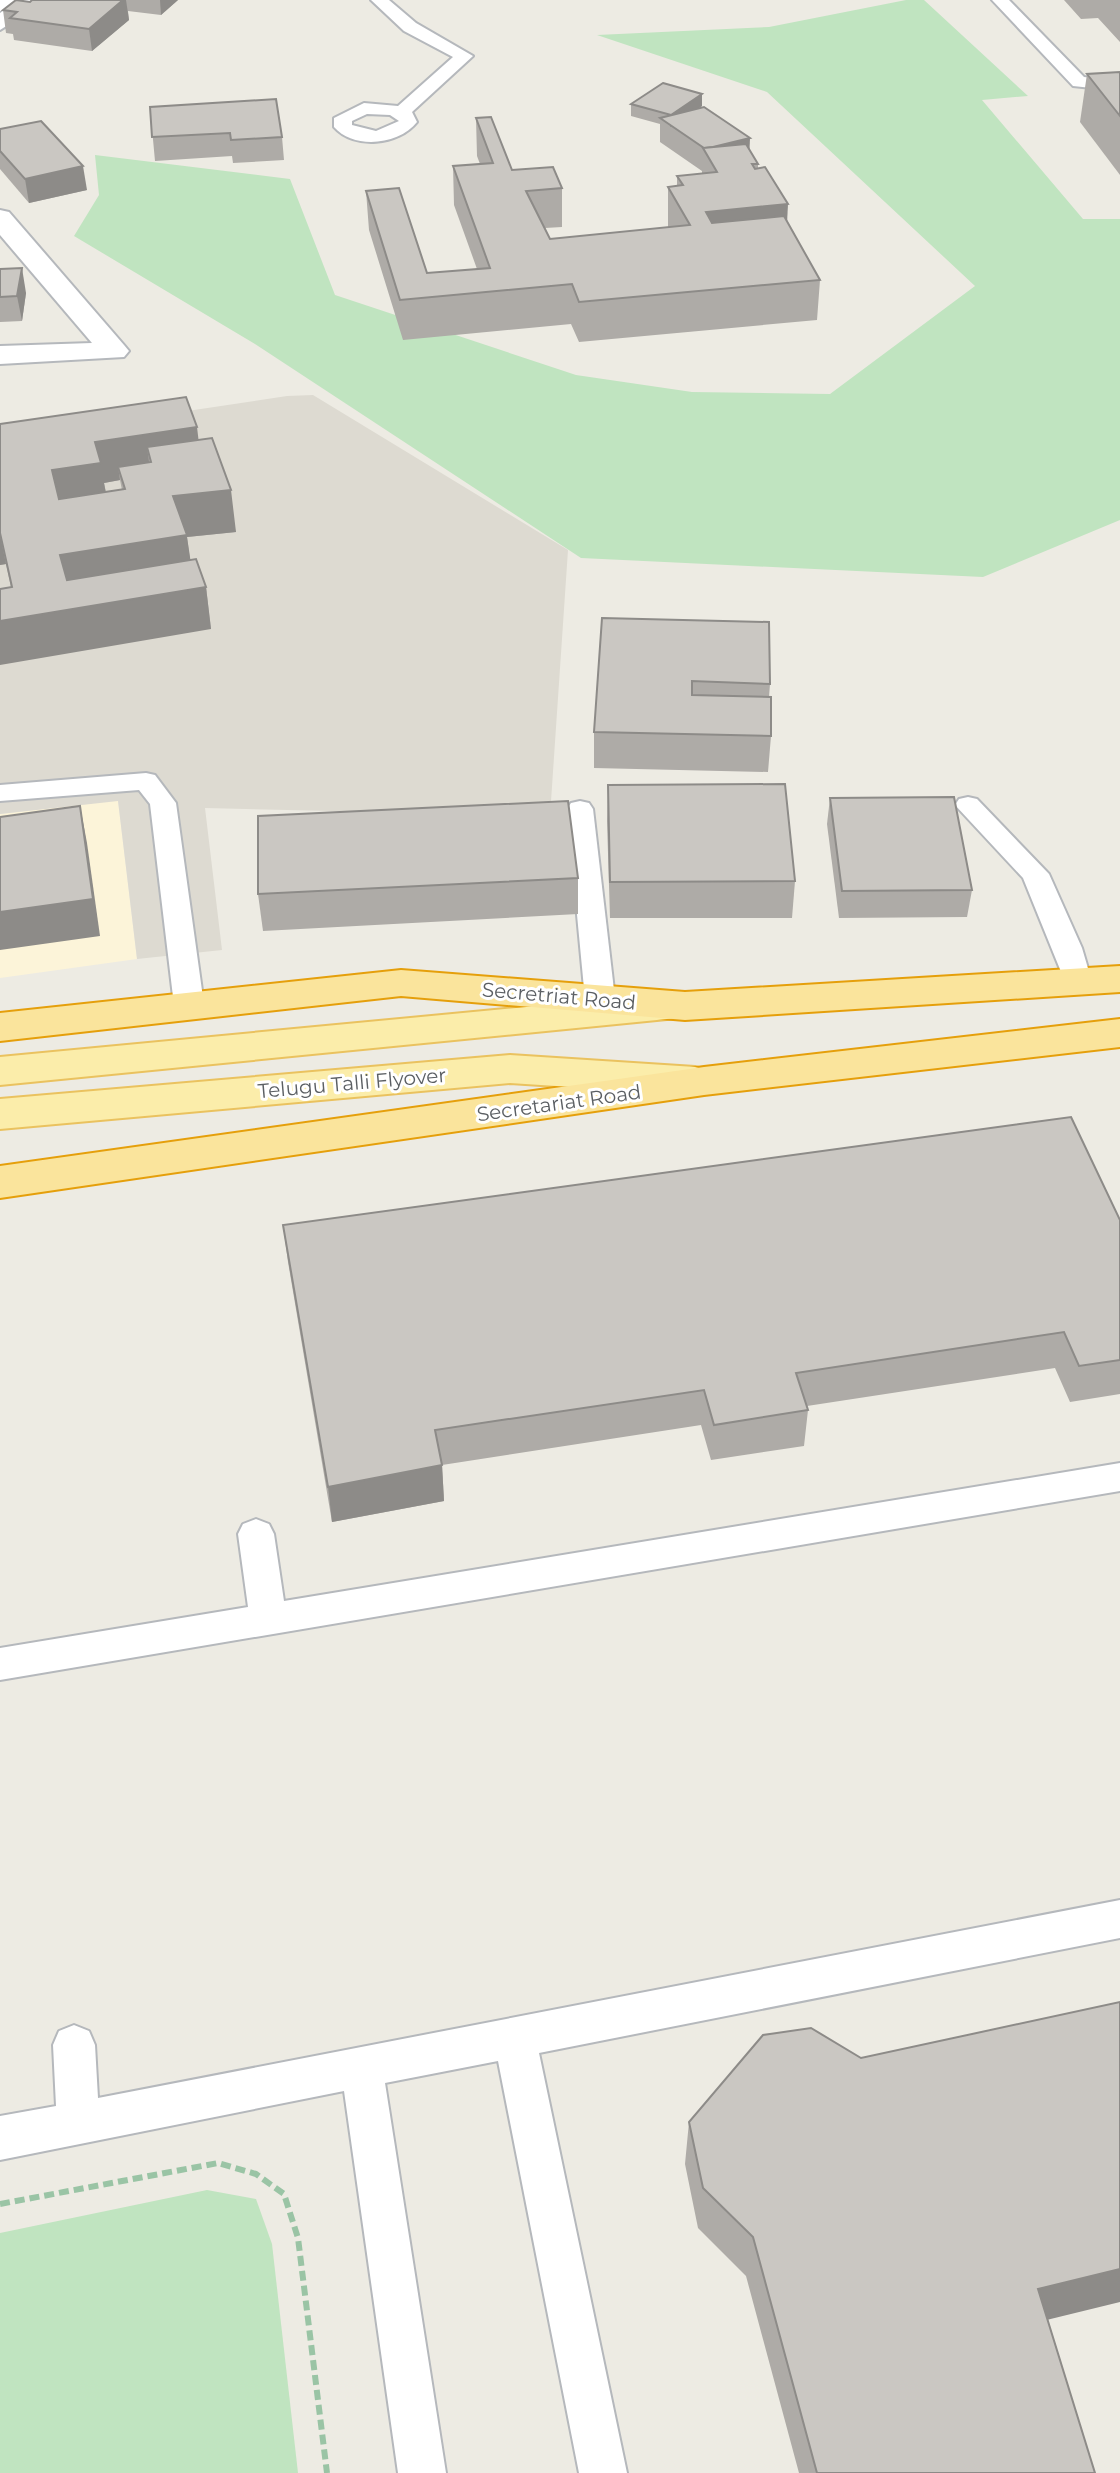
<svg xmlns="http://www.w3.org/2000/svg" width="1120" height="2473" font-family="Montserrat,sans-serif">
<rect width="100%" height="100%" fill="#edebe3"/>
<!-- commercial -->
<polygon fill="#fcf4d9" points="118,800 137,959 0,978 0,814"/>
<!-- education -->
<polygon fill="#dddad1" points="313,395 568,550 550,816 205,808 222,950 137,959 118,801 0,814 0,439 287,396"/>
<!-- green -->
<g fill="#c0e4c0">
<polygon points="906,0 924,0 1028,96 982,100 1083,219 1120,219 1120,520 983,577 581,558 255,344 74,236 99,195 95,155 290,179 335,295 576,375 692,392 830,394 975,286 767,92 597,35 769,27"/>
<polygon points="207,2190 256,2199 272,2244 298,2473 0,2473 0,2233"/>
</g>
<g fill="none" stroke-linecap="round" stroke-linejoin="round">
<!-- service casing -->
<g stroke="#b5b8bc" stroke-width="4">
<g id="service">
<path d="M 371,0 L 389,0 L 416,23 L 473,56 L 412,112 L 417,122 C 399,145 354,150 334,127 L 334,118 L 364,103 L 398,106 L 453,57 L 404,31 ZM 367,114 L 390,115 L 399,121 L 376,131 L 352,125 L 352,121 Z"/>
<polygon points="992,0 1009,0 1084,77 1120,81 1120,91 1073,86"/>
<polygon points="146,773 155,775 176,803 204,1005 199,1012 189,1015 179,1012 174,1005 150,804 139,790 0,801 0,785"/>
<polygon points="968,797 977,799 1049,874 1082,948 1092,982 1088,989 1078,992 1068,989 1023,878 955,805 959,799"/>
<polygon points="580,801 589,803 593,809 615,999 610,1006 600,1009 590,1006 585,999 567,809 571,803"/>
<polygon points="1120,1463 1120,1491 0,1680 0,1648 248,1607 238,1534 243,1524 256,1519 269,1524 274,1534 284,1601"/>
<polygon points="1120,1900 1120,1938 539,2053 627,2473 579,2473 498,2061 385,2083 446,2473 398,2473 344,2091 0,2160 0,2116 56,2106 53,2045 59,2031 74,2025 89,2031 95,2045 98,2098"/>
</g>
</g>
<!-- minor casing -->
<g stroke="#b5b8bc" stroke-width="4">
<g id="minor">
<polygon points="0,0 40,0 42,3 30,10 0,11"/>
<polygon points="0,210 9,212 124,345 129,351 124,357 0,364 0,346 92,343 0,235"/>
</g>
</g>
<!-- tertiary casing -->
<g stroke="#b5b8bc" stroke-width="4">
<polygon id="tertiary" points="19,0 47,0 0,30 0,13"/>
</g>
<!-- primary casing -->
<g stroke="#eac25f" stroke-width="4">
<g id="primary">
<polygon points="663,994 677,998 683,1008 677,1018 0,1085 0,1057"/>
<polygon points="510,1055 695,1067 710,1071 716,1081 710,1091 695,1095 510,1083 0,1129 0,1099"/>
</g>
</g>
<!-- trunk casing -->
<g stroke="#e59f0b" stroke-width="4">
<g id="trunk">
<polygon points="1120,966 1120,992 685,1020 401,996 0,1041 0,1013 401,970 685,992"/>
<polygon points="1120,1019 1120,1047 704,1095 0,1198 0,1166 704,1067"/>
</g>
</g>
<!-- path -->
<polyline stroke="#9ac4a5" stroke-width="6" stroke-dasharray="10 5" stroke-linecap="butt" points="0,2204 218,2163 256,2174 284,2194 298,2238 327,2473"/>
<!-- service -->
<use href="#service" fill="#fff" fill-rule="evenodd"/>
<!-- minor -->
<use href="#minor" fill="#fff" fill-rule="evenodd"/>
<!-- tertiary -->
<use href="#tertiary" fill="#fff" fill-rule="evenodd"/>
<!-- primary -->
<use href="#primary" fill="#fbedaa" fill-rule="evenodd"/>
<!-- trunk -->
<use href="#trunk" fill="#fae49c" fill-rule="evenodd"/>
</g>
<!-- wall -->
<g fill="#aeaba7" fill-rule="evenodd">
<polygon points="32,0 178,0 161,15 128,11 129,20 92,51 14,40 13,34 6,33 3,10 30,2"/>
<polygon points="1064,0 1120,0 1120,42 1098,18 1081,19"/>
<polygon points="1120,72 1120,175 1080,122 1087,74"/>
<polygon points="631,104 702,106 698,109 749,150 758,164 758,168 820,280 817,320 579,342 571,324 403,340 369,230 366,191 427,273 477,269 454,205 453,166 480,164 477,156 476,118 512,170 562,188 562,227 545,228 550,239 668,227 668,187 677,186 677,176 702,174 702,171 660,142 660,124 631,116"/>
<polygon points="150,107 282,137 284,160 233,163 232,156 155,161"/>
<polygon points="0,129 87,190 29,203 0,169"/>
<polygon points="0,269 26,293 22,321 0,322"/>
<path d="M 0,424 L 198,440 L 236,532 L 187,537 L 190,560 L 206,587 L 211,629 L 11,587 L 6,564 L 0,565 ZM 120,480 L 122,490 L 106,492 L 104,483 Z"/>
<polygon points="602,618 770,684 769,697 771,736 768,772 594,768 594,732"/>
<polygon points="608,785 795,881 792,918 610,918 607,821"/>
<polygon points="830,798 972,890 967,917 839,918 827,824"/>
<polygon points="578,878 578,914 263,931 258,894"/>
<polygon points="1120,1220 1120,1394 1070,1402 1055,1368 807,1406 808,1410 804,1446 711,1460 701,1425 442,1465 444,1501 332,1522 288,1262 283,1225"/>
<polygon points="689,2122 1048,2320 1095,2473 799,2473 746,2276 698,2228 685,2164"/>
</g>
<!-- shaded-wall -->
<g fill="#8d8b88">
<polygon points="123,0 126,0 129,20 92,51 89,29"/>
<polygon points="160,0 178,0 161,15"/>
<polygon points="702,94 702,106 670,127 671,115"/>
<polygon points="750,138 749,161 705,149"/>
<polygon points="83,166 87,190 29,203 25,179"/>
<polygon points="788,204 786,243 704,251 706,212"/>
<polygon points="22,268 26,293 22,321 17,296"/>
<polygon points="197,427 202,469 151,462 147,447 151,476 118,467 120,480 104,483 108,505 59,512 52,470 95,442"/>
<polygon points="231,490 236,532 187,537 193,577 68,598 60,555 173,496"/>
<polygon points="0,535 6,564 0,565"/>
<polygon points="206,587 211,629 0,665 0,621"/>
<polygon points="80,806 87,843 100,936 0,950 0,912"/>
<polygon points="442,1465 444,1501 332,1522 328,1487"/>
<polygon points="1120,2269 1120,2302 1022,2326 1038,2289"/>
</g>
<!-- building -->
<g fill="#cac7c2" stroke="#8d8b88" stroke-width="2">
<polygon points="16,0 30,2 32,0 123,0 89,29 10,18 17,12 3,10"/>
<polygon points="1120,72 1120,116 1087,74"/>
<polygon points="663,83 702,94 671,115 631,104"/>
<polygon points="276,99 282,137 231,140 230,133 152,137 150,107"/>
<polygon points="704,107 750,138 713,147 704,148 660,118"/>
<polygon points="491,117 512,170 553,167 562,188 526,191 550,239 690,225 668,187 683,185 677,176 717,172 703,148 746,144 758,164 752,164 755,169 765,167 788,204 706,212 712,223 784,216 820,280 579,302 572,284 400,300 366,191 399,188 427,273 490,268 453,166 493,163 476,118"/>
<polygon points="41,121 83,166 25,179 0,151 0,129"/>
<polygon points="22,268 17,296 0,297 0,269"/>
<polygon points="186,397 197,427 95,442 101,463 52,470 59,499 125,489 118,467 151,462 147,447 212,438 231,490 173,496 187,535 60,555 67,580 196,559 206,587 0,621 0,589 12,587 0,533 0,424"/>
<polygon points="602,618 769,622 770,684 692,681 692,695 771,697 771,736 594,732"/>
<polygon points="785,784 795,881 610,882 608,785"/>
<polygon points="954,797 972,890 842,891 830,798"/>
<polygon points="568,801 578,878 258,894 258,816"/>
<polygon points="80,806 93,899 0,912 0,817"/>
<polygon points="1071,1117 1120,1220 1120,1360 1079,1366 1064,1332 796,1373 808,1410 714,1425 704,1390 435,1430 442,1465 328,1487 283,1225"/>
<polygon points="1120,2002 1120,2269 1038,2289 1095,2473 817,2473 753,2237 703,2188 689,2122 763,2035 811,2028 861,2058"/>
</g>
<g text-anchor="middle" stroke-width="6" stroke-linejoin="round" paint-order="stroke">
<!-- street labels -->
<g font-size="20" fill="#5b5f63" stroke="#fff">
<text transform="translate(559 996) rotate(5)" y="7">Secretriat Road</text>
<text transform="translate(352 1083) rotate(-5)" y="7">Telugu Talli Flyover</text>
<text transform="translate(559 1103) rotate(-8)" y="7">Secretariat Road</text>
</g>
</g>
</svg>
